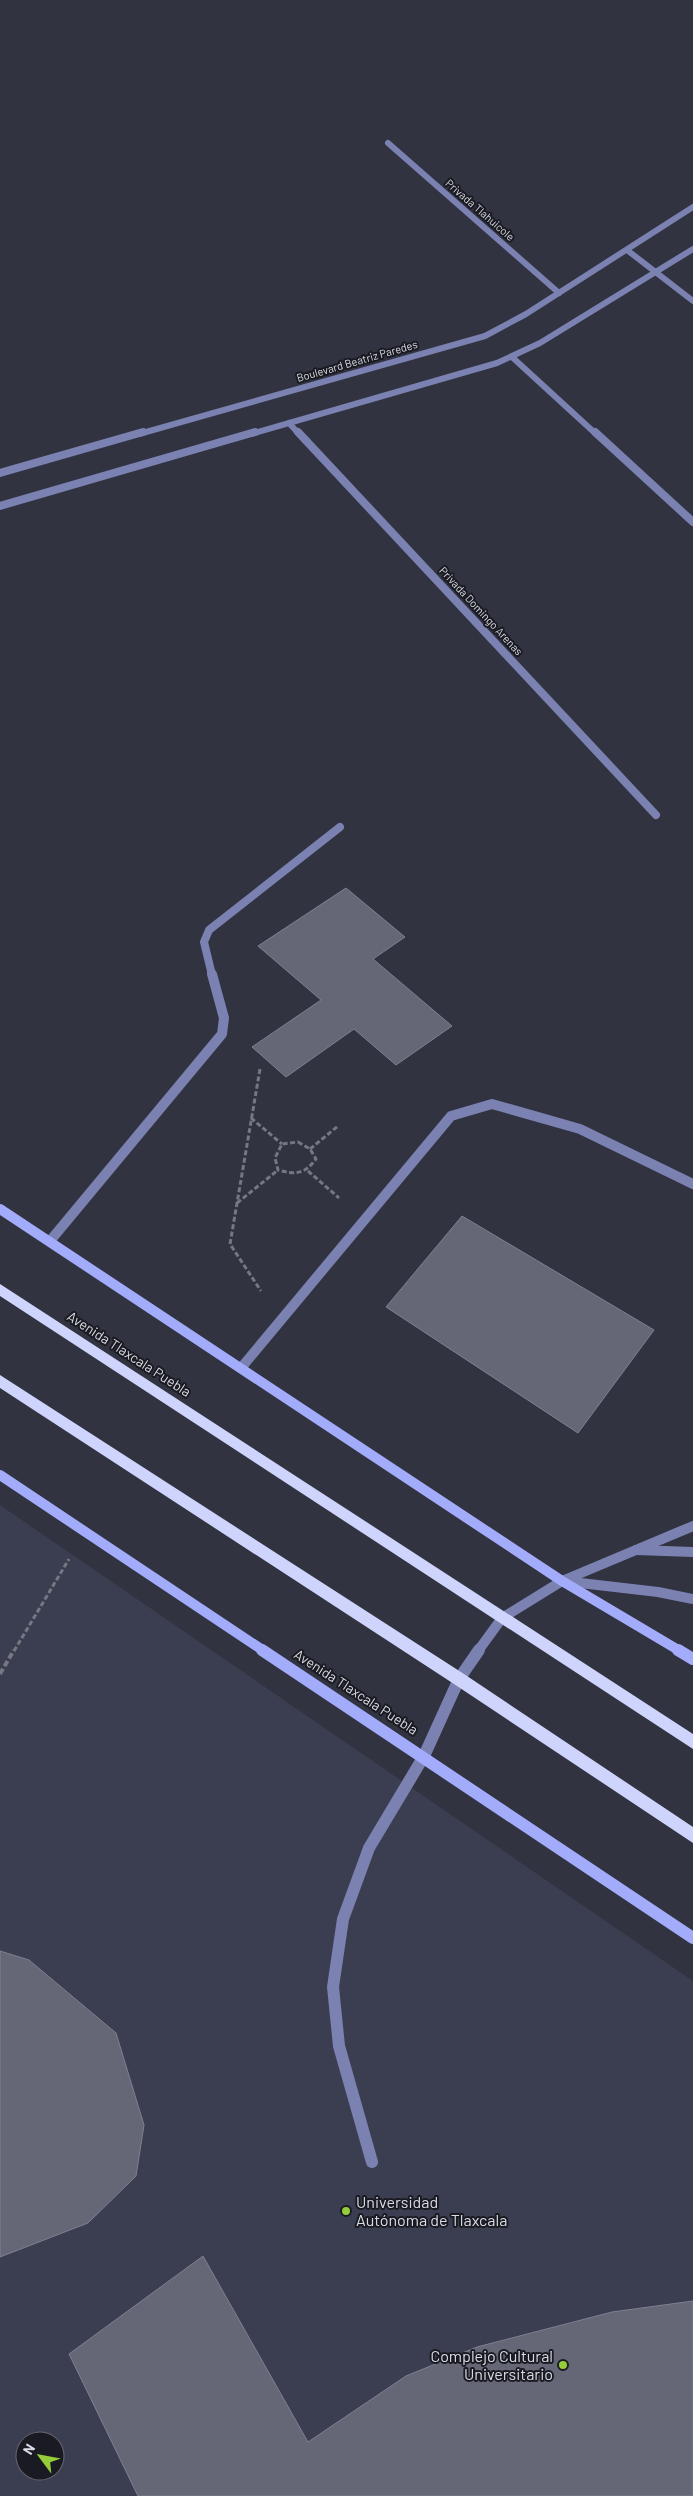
<svg xmlns="http://www.w3.org/2000/svg" width="693" height="2496" font-family="Barlow,sans-serif">
<rect width="100%" height="100%" fill="#313341"/>
<!-- built -->
<path fill="#3b3e51" fill-rule="evenodd" d="M 0,1505 L 693,1981 L 693,2496 L 0,2496 ZM 25,2441 L 55,2441 L 55,2471 L 25,2471 Z"/>
<!-- building -->
<g fill="#656777" stroke="#7e8191">
<polygon points="346,888 405,937 373,959 452,1026 396,1065 354,1029 286,1077 252,1047 321,1000 258,946"/>
<polygon points="462,1216 654,1330 578,1433 386,1307"/>
<polygon points="0,1951 29,1960 116,2033 144,2125 136,2176 88,2223 0,2257"/>
<polygon points="203,2256 308,2442 406,2376 477,2347 612,2312 693,2301 693,2496 138,2496 69,2354"/>
</g>
<g fill="none" stroke-linecap="round" stroke-linejoin="round">
<!-- path-far1 -->
<g stroke="#757783" stroke-width="3" stroke-dasharray="5 2.5" stroke-linecap="butt">
<polyline points="260,1069 230,1244 261,1291"/>
<polyline points="251,1118 282,1144"/>
<path d="M 298,1142 L 310,1149 L 316,1159 C 305,1174 296,1175 278,1170 L 275,1158 L 282,1144 Z"/>
<polyline points="310,1149 338,1126"/>
<polyline points="308,1171 339,1198"/>
<polyline points="237,1203 278,1170"/>
<polyline points="14,1651 69,1559"/>
</g>
<!-- path -->
<polyline stroke="#757783" stroke-width="4" stroke-dasharray="6 3" stroke-linecap="butt" points="0,1674 14,1650"/>
<!-- service-far2 -->
<polyline stroke="#7b82b2" stroke-width="8" points="212,975 204,942 209,930 340,827"/>
<!-- service-far1 -->
<g stroke="#7b82b2" stroke-width="10">
<polyline points="50,1241 222,1034 224,1018 212,974"/>
<polyline points="241,1368 451,1116 492,1104 580,1129 693,1184"/>
<polyline points="636,1550 693,1552"/>
</g>
<!-- service -->
<polyline stroke="#7b82b2" stroke-width="12" points="372,2162 339,2046 333,1987 343,1919 369,1848 424,1756"/>
<!-- minor-far3 -->
<g stroke="#7b82b2" stroke-width="6">
<polyline points="388,143 559,293"/>
<polyline points="627,250 693,301"/>
<polyline points="512,357 596,434"/>
<polyline points="289,423 299,434"/>
<polyline points="139,434 485,336 526,314 693,207"/>
<polyline points="251,434 497,363 540,343 693,249"/>
</g>
<!-- minor-far2 -->
<g stroke="#7b82b2" stroke-width="8">
<polyline points="298,432 656,815"/>
<polyline points="595,432 693,522"/>
<polyline points="0,473 143,432"/>
<polyline points="0,506 255,432"/>
</g>
<!-- minor-far1 -->
<polyline stroke="#7b82b2" stroke-width="10" points="478,1651 502,1618 562,1581 693,1526"/>
<!-- minor -->
<polyline stroke="#7b82b2" stroke-width="12" points="424,1756 459,1679 479,1650"/>
<!-- tertiary -->
<polyline stroke="#7b82b2" stroke-width="10" points="563,1581 658,1592 693,1599"/>
<!-- secondary-far1 -->
<g stroke="#a3acfa" stroke-width="10">
<polyline points="0,1209 562,1581 680,1651"/>
<polyline points="0,1475 264,1651"/>
</g>
<!-- secondary -->
<g stroke="#a3acfa" stroke-width="12">
<polyline points="262,1650 693,1938"/>
<polyline points="678,1650 693,1659"/>
</g>
<!-- primary -->
<g fill="#ced4fc" fill-rule="evenodd">
<polygon points="0,1284 693,1734 693,1749 0,1296"/>
<polygon points="0,1375 464,1674 693,1827 693,1843 454,1684 0,1388"/>
</g>
</g>
<!-- markers -->
<g fill="#95cc3a" stroke="#1a1b22" stroke-width="2">
<circle cx="346" cy="2211" r="5"/>
<circle cx="563" cy="2365" r="5"/>
</g>
<g text-anchor="middle" stroke-width="4" stroke-linejoin="round" paint-order="stroke">
<!-- far-street labels -->
<g font-size="11" fill="#d9dbe4" stroke="#1a1b22">
<text transform="translate(480 210) rotate(41)" y="4">Privada Tlahuicole</text>
<text transform="translate(357 361) rotate(-16)" y="4">Boulevard Beatriz Paredes</text>
<text transform="translate(481 611) rotate(47)" y="4">Privada Domingo Arenas</text>
</g>
<!-- street labels -->
<g font-size="14" fill="#d9dbe4" stroke="#1a1b22">
<text transform="translate(129 1354) rotate(33)" y="5">Avenida Tlaxcala Puebla</text>
<text transform="translate(356 1692) rotate(33)" y="5">Avenida Tlaxcala Puebla</text>
</g>
<!-- near-poi labels -->
<g font-size="16" fill="#d9dbe4" stroke="#1a1b22" text-anchor="start">
<text x="356" y="2208">Universidad<tspan x="356" dy="18">Autónoma de Tlaxcala</tspan></text>
<text x="553" y="2362" text-anchor="end">Complejo Cultural<tspan x="553" dy="18">Universitario</tspan></text>
</g>
</g>
<!-- north arrow -->
<g transform="translate(40 2456) rotate(302)"><circle r="24" fill="#1a1b22" stroke="#666870"/>
<path d="M0-4L9 19L0 12L-9 19Z" fill="#95cc3a"/>
<text y="-8" font-size="14" font-weight="bold" text-anchor="middle" fill="#d9dbe4">N</text>
</g>
</svg>
